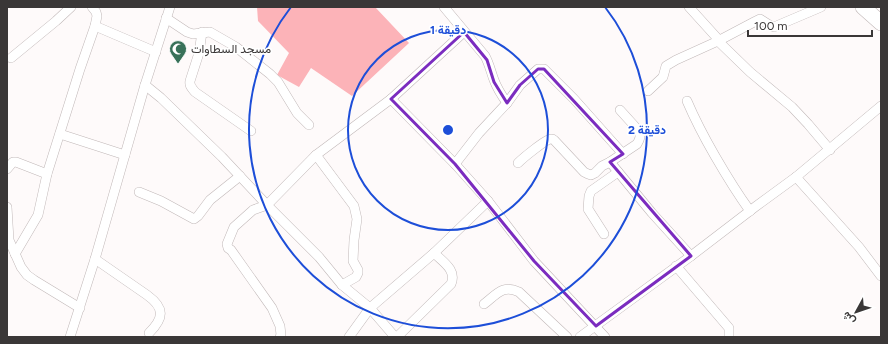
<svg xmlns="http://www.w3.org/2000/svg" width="888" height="344" font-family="Figtree,Vazirmatn,sans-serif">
<rect width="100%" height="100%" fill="#fefafa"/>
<!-- green -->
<polygon fill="#fcb3b8" points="257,7 375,7 409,43 352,96 311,68 299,87 277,75 289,53 258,21"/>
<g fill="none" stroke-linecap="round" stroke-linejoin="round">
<!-- minor casing -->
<g stroke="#c1b8b8" stroke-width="10">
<g id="minor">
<path d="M 444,7 L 485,56 C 489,63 491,72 494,80 C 497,88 502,96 507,103"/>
<polyline points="689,7 718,39 718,41 750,72 792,107 808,124 830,150"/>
<polyline points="166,18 187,32 193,34 210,32 236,47 270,74 278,82 297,113 309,125"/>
<polyline points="95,26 156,52"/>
<path d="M 202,32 L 199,53 L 190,81 C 189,86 192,88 195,92 L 251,131"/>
<polyline points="11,58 56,21 71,7"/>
<polyline points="145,85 161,98 222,157 267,205 319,257 342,285 370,308 395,337"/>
<polyline points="648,91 663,77 666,66 676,60 718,41 754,22 760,19 771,26 774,27 821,7"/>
<polyline points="391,99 455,164 488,201 534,261 605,337"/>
<path d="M 687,101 C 696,122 704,137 715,156 C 726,175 737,193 750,211"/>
<polyline points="60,134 125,155"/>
<polyline points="316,155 354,206 357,219 354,240 353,261 358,270 358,273 356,277 342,285"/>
<polyline points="610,162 652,213 691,256"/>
<path d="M 518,163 C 523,158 546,139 551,139 C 552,139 553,139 554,140 L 584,172 L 588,174 L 591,175 L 595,173 L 602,166 L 610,162 L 637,144 C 640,139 641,136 639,131 L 620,110"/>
<polyline points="455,164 479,133 507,103 520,85 538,69 544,69 574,99 623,154"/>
<polyline points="7,169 13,162 16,162 47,174"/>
<polyline points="796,177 859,247 881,276"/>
<polyline points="139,192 161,201 194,219 198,216 210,200 240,176"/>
<polyline points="7,207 9,240 21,267 27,275 34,280 80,308"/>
<polyline points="604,234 588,209 589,196 591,191 618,172"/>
<polyline points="15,254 38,215 47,174 80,69 95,26 97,16 96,12 92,7"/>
<path d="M 95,259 L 147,295 C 165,308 164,318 149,333"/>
<polyline points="676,266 729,328 729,337"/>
<path d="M 484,304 C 497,294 503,284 519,292 L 567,337"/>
<polyline points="70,337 95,259 145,85 170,7"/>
<polyline points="280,337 281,335 280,326 272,308 231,250 228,248 227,244 234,227 253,210 267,205 316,155 391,99 464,32"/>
<polyline points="349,337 370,308 434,253 488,201"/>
<path d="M 397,337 L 451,284 C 457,270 443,262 434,253"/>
<polyline points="580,337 691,256 755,207 796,177 881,106"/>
</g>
</g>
<!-- primary casing -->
<g stroke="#c1b8b8" stroke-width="16">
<polyline id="primary" points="863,7 881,23"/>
</g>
<!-- minor -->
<use href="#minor" stroke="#fff" stroke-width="9"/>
<!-- primary -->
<use href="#primary" stroke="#fff" stroke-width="15"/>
</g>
<!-- marked area -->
<path fill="none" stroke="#7b2cbf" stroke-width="3" stroke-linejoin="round" d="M 464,32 L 487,60 L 494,82 L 507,103 L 520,85 L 538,69 L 544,69 L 623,154 L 610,162 L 691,256 L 596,326 L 534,261 L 455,164 L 391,99 Z"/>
<!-- distance rings -->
<g fill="none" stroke="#1d4ed8" stroke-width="2">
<circle cx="448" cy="130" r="100"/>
<path d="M605 7A199 199 0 1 1 291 7"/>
</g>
<!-- icons -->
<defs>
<g id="mosque-pin" transform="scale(0.9)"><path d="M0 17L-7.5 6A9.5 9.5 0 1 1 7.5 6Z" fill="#387159" stroke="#fff"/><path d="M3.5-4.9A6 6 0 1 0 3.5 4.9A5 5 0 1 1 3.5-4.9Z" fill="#fff"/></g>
</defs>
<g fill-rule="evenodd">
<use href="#mosque-pin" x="178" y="49"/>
</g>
<g text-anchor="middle" stroke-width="3.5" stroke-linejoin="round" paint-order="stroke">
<!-- poi labels -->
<g font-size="12" fill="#3a3737" stroke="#fff" text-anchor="start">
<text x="191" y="53">مسجد السطاوات</text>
</g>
</g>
<circle cx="448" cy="130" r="6" fill="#1d4ed8" stroke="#fff" stroke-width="2"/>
<g font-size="12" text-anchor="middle" font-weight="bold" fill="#1d4ed8" stroke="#fff" stroke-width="3.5" stroke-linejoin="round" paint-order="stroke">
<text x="448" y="34">1 دقيقة</text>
<text x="647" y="134">2 دقيقة</text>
</g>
<!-- border -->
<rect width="888" height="344" fill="none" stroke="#3a3737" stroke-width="16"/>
<!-- north arrow -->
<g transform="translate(856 312) rotate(230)" stroke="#ffffff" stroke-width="3" paint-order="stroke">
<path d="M0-3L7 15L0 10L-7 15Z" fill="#3a3737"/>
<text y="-6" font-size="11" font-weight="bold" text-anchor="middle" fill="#3a3737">ش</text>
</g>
<!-- scale -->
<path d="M748 30v6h124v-6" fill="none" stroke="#3a3737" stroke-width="2"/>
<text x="754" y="30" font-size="12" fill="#3a3737" stroke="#ffffff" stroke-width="3" paint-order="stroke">100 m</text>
</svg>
